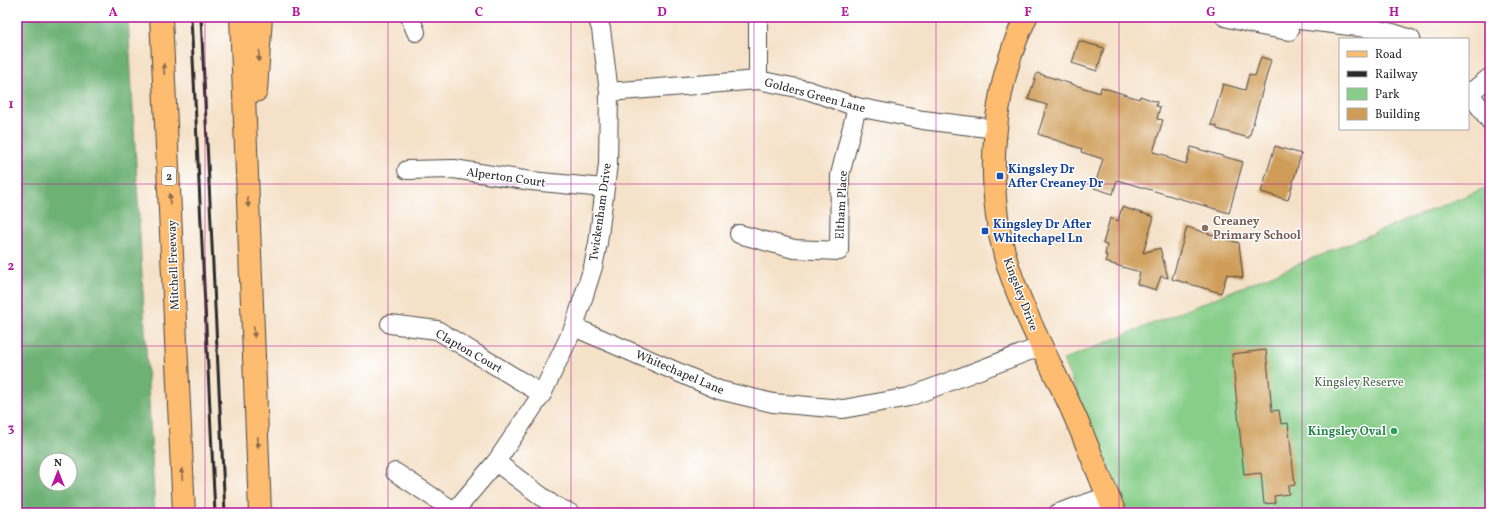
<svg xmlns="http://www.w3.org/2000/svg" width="1507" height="530" font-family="Vollkorn,serif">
<rect width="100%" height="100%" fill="#fff"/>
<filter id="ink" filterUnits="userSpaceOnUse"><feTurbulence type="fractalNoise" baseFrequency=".025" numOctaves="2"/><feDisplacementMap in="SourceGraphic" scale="8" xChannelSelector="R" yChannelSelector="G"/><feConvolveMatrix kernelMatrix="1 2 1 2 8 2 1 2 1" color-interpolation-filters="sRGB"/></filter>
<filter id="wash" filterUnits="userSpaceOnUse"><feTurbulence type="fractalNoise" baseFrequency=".012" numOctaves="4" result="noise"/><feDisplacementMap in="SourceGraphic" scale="16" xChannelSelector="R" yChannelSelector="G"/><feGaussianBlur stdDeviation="0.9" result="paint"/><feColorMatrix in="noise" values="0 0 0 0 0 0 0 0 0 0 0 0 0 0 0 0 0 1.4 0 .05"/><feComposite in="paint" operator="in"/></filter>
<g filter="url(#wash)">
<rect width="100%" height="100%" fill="#f5e1c8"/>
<!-- green -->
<polygon fill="#87ce89" stroke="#597c5a" points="1490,186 1490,513 1128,513 1063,360"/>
<!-- forest -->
<path fill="#6db175" stroke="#4c6e50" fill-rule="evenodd" d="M 17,17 L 128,17 L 155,513 L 17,513 ZM 46,460 L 70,460 L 70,484 L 46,484 Z"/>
<g id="blocks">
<!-- building -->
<g fill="#cf9d58">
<polygon points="1079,41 1104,48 1097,71 1072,63"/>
<polygon points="1261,57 1271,60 1249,138 1217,129 1217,126 1211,125 1223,84 1245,90 1249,74 1255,76"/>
<polygon points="1037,73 1100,93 1101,87 1139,99 1140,96 1157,102 1156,106 1160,107 1157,119 1163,120 1153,152 1168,156 1167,158 1186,164 1191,147 1243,162 1229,213 1117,180 1113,194 1094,188 1103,159 1081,152 1082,149 1038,134 1047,105 1028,99"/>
<polygon points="1275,146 1301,154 1288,200 1261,192"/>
<polygon points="1122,207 1154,217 1143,253 1160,248 1168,278 1161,276 1156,290 1137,284 1140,272 1105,262 1107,255 1105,255 1107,245 1103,244 1110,218 1118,221"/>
<polygon points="1187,227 1239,243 1243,278 1227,274 1221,293 1172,279"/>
<polygon points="1266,350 1272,411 1279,410 1281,424 1288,423 1295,485 1288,486 1289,494 1274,496 1275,503 1264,504 1261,473 1244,475 1232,354"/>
</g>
</g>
</g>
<g filter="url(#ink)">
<use href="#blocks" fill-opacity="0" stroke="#494643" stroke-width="1"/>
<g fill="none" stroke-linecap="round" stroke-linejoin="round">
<!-- minor casing -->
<g stroke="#494643" stroke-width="20">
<g id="minor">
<polyline points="410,17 416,32"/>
<polyline points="758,17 758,80"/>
<polyline points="1225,17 1261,26 1289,31"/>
<polyline points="1274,17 1375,29 1393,33 1411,39"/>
<polyline points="1468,91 1490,121"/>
<polyline points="609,92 758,80 807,90 857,107 923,120 996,129"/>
<polyline points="1470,93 1490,77"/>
<polyline points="407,170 454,169 531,181 604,188"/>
<polyline points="739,234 794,249 839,251 840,175 857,107"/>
<polyline points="390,324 437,330 542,394"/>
<polyline points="574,327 719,390 773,403 843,409 909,397 1042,346"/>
<polyline points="496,462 553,505 570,513"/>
<polyline points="395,472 454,511"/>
<polyline points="453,513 496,462 542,394 574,327 593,267 598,243 608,164 609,92 601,29 597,17"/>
<polyline points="1058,513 1108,496"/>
</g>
</g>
<!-- major casing -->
<g stroke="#494643" stroke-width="24">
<path id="major" d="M 1026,17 C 991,89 984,190 1008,266 C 1023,312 1047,357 1068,401 C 1085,438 1099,476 1115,513"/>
</g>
<!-- highway casing -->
<g stroke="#494643" stroke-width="24">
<g id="highway">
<polyline points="161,17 184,513"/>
<polyline points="241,17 260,513"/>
<polyline points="256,91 261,17"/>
</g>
</g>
<!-- minor -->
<use href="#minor" stroke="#fff" stroke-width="18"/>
<!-- major -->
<use href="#major" stroke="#fdbc70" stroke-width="22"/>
<!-- highway -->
<use href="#highway" stroke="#fdbc70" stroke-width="22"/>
<!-- rail -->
<g stroke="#2b2b2b" stroke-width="3">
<polyline points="191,17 215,513"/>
<polyline points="201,17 225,513"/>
</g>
</g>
<!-- one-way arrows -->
<defs><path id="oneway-solid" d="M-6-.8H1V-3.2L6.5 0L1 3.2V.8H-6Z"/></defs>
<g fill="#8a6c4a">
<use href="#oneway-solid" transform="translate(259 56) rotate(94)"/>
<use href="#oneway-solid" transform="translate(164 69) rotate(-93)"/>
<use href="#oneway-solid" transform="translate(170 199) rotate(-92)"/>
<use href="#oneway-solid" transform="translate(248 202) rotate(87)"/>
<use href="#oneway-solid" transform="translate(254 332) rotate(87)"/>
<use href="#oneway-solid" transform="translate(258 442) rotate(88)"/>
<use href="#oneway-solid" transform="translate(182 474) rotate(-93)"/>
</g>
</g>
<!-- grid -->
<path fill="none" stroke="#b5179e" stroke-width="1" stroke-opacity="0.55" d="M 205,17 L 205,513M 388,17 L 388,513M 571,17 L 571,513M 754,17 L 754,513M 936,17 L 936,513M 1119,17 L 1119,513M 1302,17 L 1302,513M 17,184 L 1490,184M 17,346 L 1490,346"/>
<!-- markers -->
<g fill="#1a4fb4" stroke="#fff" stroke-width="1.5">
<rect x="996" y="172" width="8" height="8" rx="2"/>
<rect x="981" y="227" width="8" height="8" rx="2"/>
</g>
<circle fill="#8d6e63" stroke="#fff" stroke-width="1.5" cx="1205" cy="228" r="4"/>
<circle fill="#2e9e5b" stroke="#fff" stroke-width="1.5" cx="1394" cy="431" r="4"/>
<g text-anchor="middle" stroke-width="3" stroke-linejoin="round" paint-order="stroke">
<!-- shield labels -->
<rect fill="#fff" stroke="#6b6b6b" stroke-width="1" x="162" y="167" width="14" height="18" rx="3"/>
<g font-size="11" font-weight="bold" fill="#2b2b2b">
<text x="169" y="180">2</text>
</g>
<!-- street labels -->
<g font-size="12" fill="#2b2b2b" stroke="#fff">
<text transform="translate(815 95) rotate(15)" y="4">Golders Green Lane</text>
<text transform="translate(506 177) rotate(8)" y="4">Alperton Court</text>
<text transform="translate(841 205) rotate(-87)" y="4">Eltham Place</text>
<text transform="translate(600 212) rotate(-82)" y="4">Twickenham Drive</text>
<text transform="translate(173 265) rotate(-92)" y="4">Mitchell Freeway</text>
<text transform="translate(1021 294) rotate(69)" y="4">Kingsley Drive</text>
<text transform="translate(469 351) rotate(30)" y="4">Clapton Court</text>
<text transform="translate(680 372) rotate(23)" y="4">Whitechapel Lane</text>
</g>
<!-- transit labels -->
<g font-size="12" font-weight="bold" fill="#164399" stroke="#fff" text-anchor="start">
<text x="1008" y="173">Kingsley Dr<tspan x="1008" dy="14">After Creaney Dr</tspan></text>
<text x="993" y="228">Kingsley Dr After<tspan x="993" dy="14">Whitechapel Ln</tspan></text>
</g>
<!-- education labels -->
<g font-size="12" font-weight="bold" fill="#785e54" stroke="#fff" text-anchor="start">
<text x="1213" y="225">Creaney<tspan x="1213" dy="14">Primary School</tspan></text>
</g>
<!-- park labels -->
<g font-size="12" fill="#4b644c" stroke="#fff">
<text x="1359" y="386">Kingsley Reserve</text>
</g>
<!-- leisure labels -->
<g font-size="12" font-weight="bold" fill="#27864d" stroke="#fff" text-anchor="end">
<text x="1386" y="435">Kingsley Oval</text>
</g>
</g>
<!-- margin -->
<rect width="1507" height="530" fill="none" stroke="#fff" stroke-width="44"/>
<!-- legend -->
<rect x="1339" y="38" width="130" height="92" fill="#ffffff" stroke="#aaaaaa"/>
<rect x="1347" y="51" width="20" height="6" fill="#fdbc70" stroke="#aaaaaa"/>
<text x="1375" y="58" font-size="12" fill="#2b2b2b">Road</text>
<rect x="1347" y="71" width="20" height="6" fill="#2b2b2b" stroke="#aaaaaa"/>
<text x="1375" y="78" font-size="12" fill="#2b2b2b">Railway</text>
<rect x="1347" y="88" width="20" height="12" fill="#87ce89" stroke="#aaaaaa"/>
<text x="1375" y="98" font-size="12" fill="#2b2b2b">Park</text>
<rect x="1347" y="108" width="20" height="12" fill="#cf9d58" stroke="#aaaaaa"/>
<text x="1375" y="118" font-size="12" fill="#2b2b2b">Building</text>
<!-- north arrow -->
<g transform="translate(58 472)"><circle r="19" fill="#ffffff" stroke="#aaaaaa"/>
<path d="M0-3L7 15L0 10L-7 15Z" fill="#b5179e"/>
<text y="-6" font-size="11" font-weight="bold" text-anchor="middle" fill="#2b2b2b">N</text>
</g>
<rect x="22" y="22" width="1463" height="486" fill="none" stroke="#b5179e" stroke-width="1.5"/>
<g font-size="13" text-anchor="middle" font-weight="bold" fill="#b5179e">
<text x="113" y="16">A</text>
<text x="296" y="16">B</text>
<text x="479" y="16">C</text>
<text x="662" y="16">D</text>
<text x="845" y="16">E</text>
<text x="1028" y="16">F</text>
<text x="1211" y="16">G</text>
<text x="1394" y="16">H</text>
<text x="11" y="108">1</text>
<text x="11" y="270">2</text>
<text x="11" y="432">3</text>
</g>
</svg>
